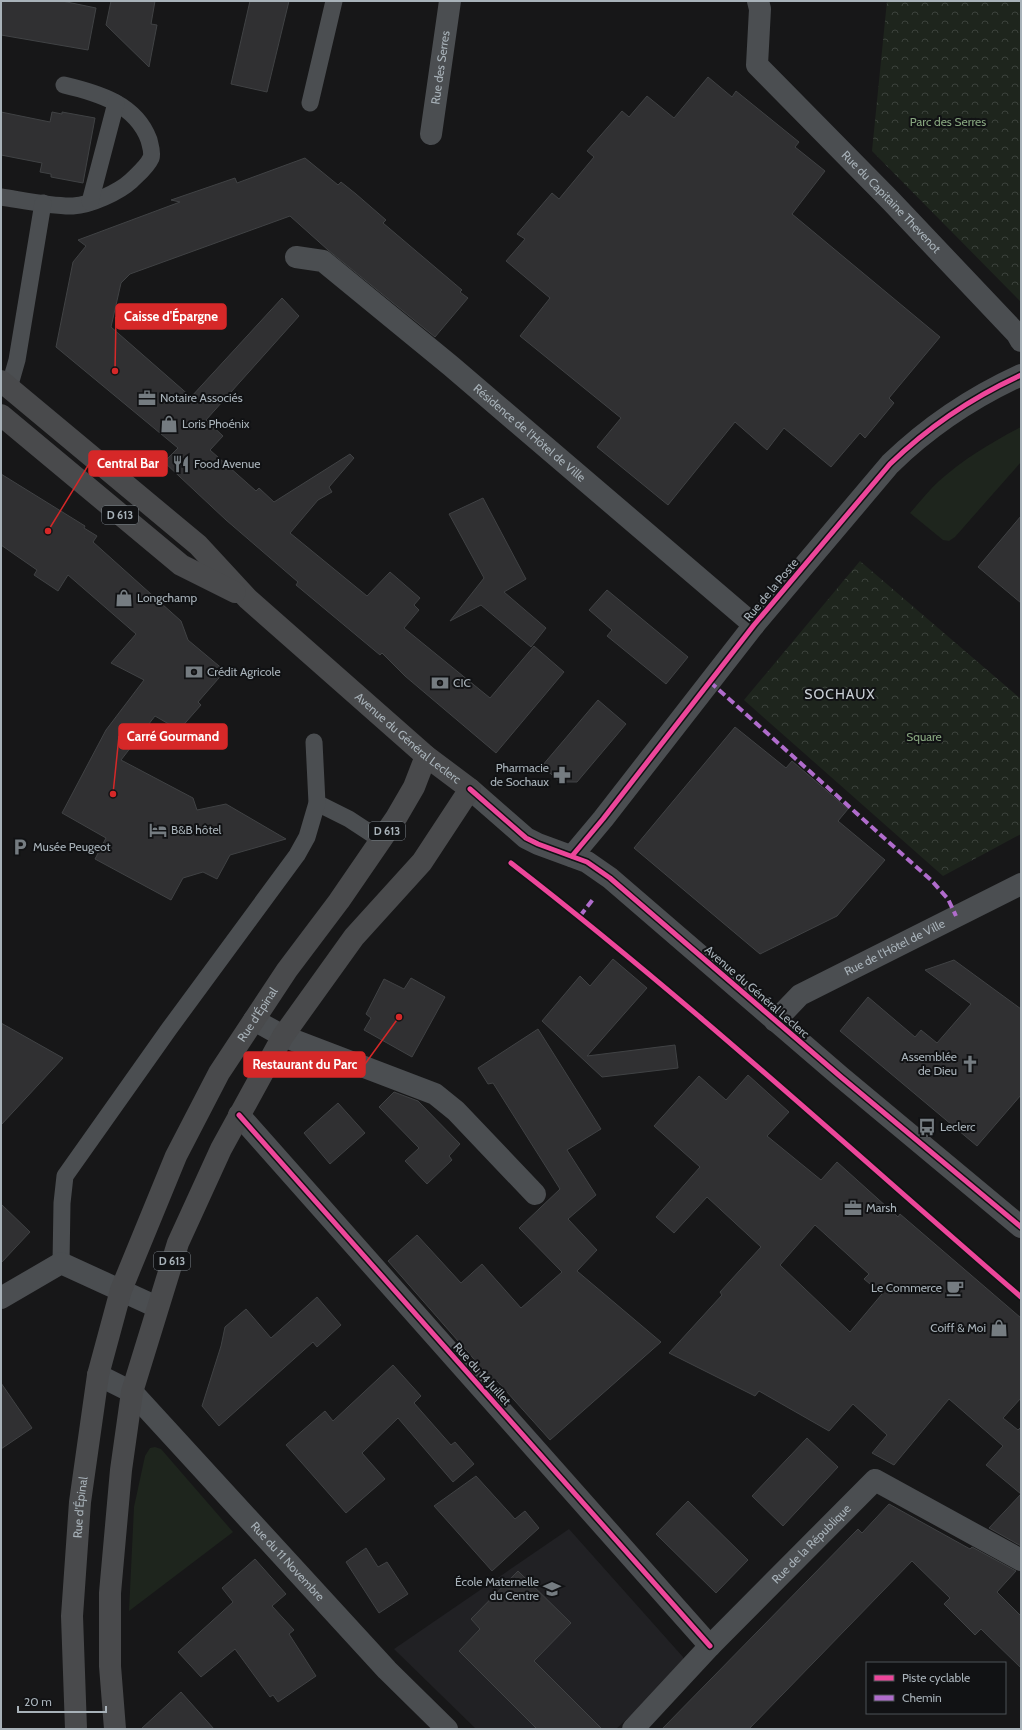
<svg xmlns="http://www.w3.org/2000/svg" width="1022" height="1730" font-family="Cabin,sans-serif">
<defs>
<pattern id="park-crowns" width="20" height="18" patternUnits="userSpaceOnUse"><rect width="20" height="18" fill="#1e251d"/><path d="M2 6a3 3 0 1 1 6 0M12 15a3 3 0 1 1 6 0" fill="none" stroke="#3c423c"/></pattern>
</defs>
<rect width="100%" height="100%" fill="#171718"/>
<!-- built -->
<polygon fill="#212124" points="569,1529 683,1657 684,1667 616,1729 476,1729 394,1649"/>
<!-- grass -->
<g fill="#1e251d">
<path d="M 1021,427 L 1021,462 L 955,537 L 949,541 L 943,540 L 910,513 C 920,502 929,490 939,481 C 964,459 992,442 1021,427 Z"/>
<polygon points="155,1447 161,1449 233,1532 129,1611 134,1507 145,1456 150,1448"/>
</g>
<!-- park -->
<g fill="url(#park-crowns)">
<polygon points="887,1 1021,1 1021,302 872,151"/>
<polygon points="860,561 1021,699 1021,834 943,876 744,700"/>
</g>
<!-- building -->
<g fill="#303032" stroke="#404244" fill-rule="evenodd">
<polygon points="1,1 62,1 96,8 88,50 1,35"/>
<polygon points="111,1 155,1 151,24 157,25 149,67 106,25"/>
<polygon points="250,1 289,1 267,92 231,84"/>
<polygon points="708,77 732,97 736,91 799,142 795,147 825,171 792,214 940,337 889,398 894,403 865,438 860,433 831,467 784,428 767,450 735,422 668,505 597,447 621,418 520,336 550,298 506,261 525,239 517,234 552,193 559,199 594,157 587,151 622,111 629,117 647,96 674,118"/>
<polygon points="1,112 50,122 52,112 62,114 62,112 95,118 83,183 51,177 51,174 40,172 42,163 1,155"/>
<polygon points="305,158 338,185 341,182 356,194 386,220 383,223 462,290 460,292 468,298 435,337 328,250 290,216 130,274 121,283 111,327 191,397 282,298 299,316 206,420 223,436 210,450 256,491 259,488 274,502 350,454 354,458 329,487 332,492 318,500 290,533 367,596 390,572 420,598 414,605 419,610 404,628 490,698 534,646 564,672 496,753 405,676 382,653 380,655 296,585 298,582 226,520 164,462 178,448 56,347 73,262 86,246 78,240 180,202 171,200 235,178 237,183"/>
<polygon points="1,474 85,526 84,528 97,536 93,542 181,621 188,640 225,671 198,702 201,705 179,730 155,716 121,760 193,798 197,810 226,804 286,839 230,855 217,879 203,872 183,878 171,900 95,859 106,838 62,813 106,730 144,680 111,663 136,634 68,575 58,591 34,575 37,570 1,545"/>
<polygon points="483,498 526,579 504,592 546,628 531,647 481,605 450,621 484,578 449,514"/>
<polygon points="1021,516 1021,603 978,567"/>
<polygon points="607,590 688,657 666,684 607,636 612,630 589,610"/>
<polygon points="598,700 626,724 577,782 560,782 542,766"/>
<polygon points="735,727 786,768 792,761 848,809 838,821 885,860 837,916 760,954 634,848"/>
<polygon points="613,959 647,988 587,1056 675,1045 678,1068 602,1077 542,1021 580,976 590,986"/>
<polygon points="954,960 1021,1009 1021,1095 977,1146 840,1031 868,997 915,1037 921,1030 937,1043 971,1004 925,970"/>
<polygon points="411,978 445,997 412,1057 364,1030 371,1018 366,1014 384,979 404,989"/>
<polygon points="1,1023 63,1058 1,1125"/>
<polygon points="538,1029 601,1129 567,1150 596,1195 568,1219 597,1250 577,1271 661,1342 550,1440 497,1381 494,1382 388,1261 417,1235 461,1283 482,1264 521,1308 562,1272 519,1228 560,1189 493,1083 488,1084 478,1068"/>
<path d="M 748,1075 L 789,1112 L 767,1136 L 821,1180 L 837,1162 L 898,1217 L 900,1214 L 1021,1318 L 1021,1398 L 1003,1418 L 1018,1430 L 1021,1427 L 1021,1546 L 989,1528 L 1021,1494 L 986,1465 L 1003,1446 L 949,1399 L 894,1465 L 872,1453 L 887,1435 L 853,1404 L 829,1431 L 759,1391 L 755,1396 L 669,1353 L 722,1295 L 720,1292 L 761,1247 L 707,1197 L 674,1233 L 656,1217 L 700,1167 L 654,1126 L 699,1076 L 726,1100 ZM 815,1225 L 869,1274 L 864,1279 L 882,1294 L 850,1332 L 780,1265 Z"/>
<polygon points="394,1092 418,1101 460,1144 449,1156 452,1160 427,1184 405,1161 419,1148 379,1107"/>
<polygon points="338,1103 365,1133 330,1164 304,1133"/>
<polygon points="1,1204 30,1232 1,1263"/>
<polygon points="317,1297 341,1325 317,1347 313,1342 219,1426 202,1406 221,1346 225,1327 246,1309 271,1338"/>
<polygon points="393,1365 421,1396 414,1403 451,1445 455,1442 474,1464 453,1482 398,1418 362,1453 385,1479 346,1513 286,1445 325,1411 333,1421"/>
<polygon points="1,1383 32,1428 1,1449"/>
<polygon points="807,1438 838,1467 783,1526 752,1496"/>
<polygon points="476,1476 515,1519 525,1511 539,1528 492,1571 434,1506"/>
<polygon points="688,1501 748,1560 716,1593 656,1534"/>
<polygon points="889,1504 970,1549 972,1547 1016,1571 997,1592 1021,1616 1021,1668 981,1629 975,1635 944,1604 950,1598 912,1561 749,1729 662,1729 858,1529 862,1533"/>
<polygon points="366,1548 378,1567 387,1562 408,1594 379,1613 346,1562"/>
<polygon points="255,1559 286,1594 272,1606 294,1630 289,1634 316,1676 278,1702 273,1695 270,1697 235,1649 201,1677 178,1652 233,1602 222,1588"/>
<polygon points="518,1571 571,1623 534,1661 602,1729 537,1729 459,1651 480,1629 471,1619"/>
<polygon points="181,1692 214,1729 141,1729"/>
</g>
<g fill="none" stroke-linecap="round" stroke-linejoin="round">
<!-- service -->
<g stroke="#4b4e51" stroke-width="17">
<polyline points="310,103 334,1"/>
<path d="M 1,197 C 21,200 54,207 73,206 C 91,205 119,192 131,181 C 138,174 147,167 151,158 C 153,152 150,145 149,140 C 136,104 98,93 64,85"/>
<polyline points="90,202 116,103"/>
<polyline points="9,388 17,360 43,203"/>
<polyline points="317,803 349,819 381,840"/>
<polyline points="61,1263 62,1203 65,1176 169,1029 297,855 307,837 317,803 314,742"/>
</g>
<!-- minor -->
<g stroke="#4b4e51" stroke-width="22">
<path id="s1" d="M 758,1 L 760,9 L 757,65 L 891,201 L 1017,334 L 1021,341"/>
<path id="s2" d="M 431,134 L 450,1"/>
<path id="s3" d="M 296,257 L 323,261 L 451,366 L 754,625"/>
<polyline points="470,789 526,838 538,844 587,862 610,878 841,1077 1021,1227"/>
<path d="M 572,856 L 603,819 L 754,625 L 890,464 C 928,427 973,397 1021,375"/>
<polyline points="254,1020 283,1036 435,1094 456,1111 535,1194"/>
<path id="s4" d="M 775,1021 L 800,995 L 1021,884"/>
<polyline points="239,1115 710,1646"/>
<polyline points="1,1298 61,1263 157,1307"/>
<path id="s5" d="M 98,1375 L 132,1392 L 387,1670 L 447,1729"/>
<path id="s6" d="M 633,1729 L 710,1646 L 875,1480 L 1021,1560"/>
</g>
<!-- primary -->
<g stroke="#494a4c" stroke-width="22">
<path id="s7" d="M 1,381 L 198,545 L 248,599 L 426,756 L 470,789 L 422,862 L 354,937 L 283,1036 L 221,1149 L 178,1243 L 132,1392 L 121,1470 L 110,1593 L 110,1666 L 115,1729"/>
<polyline points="1,415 181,565 235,592"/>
<path id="s8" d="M 76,1729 L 72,1616 L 80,1502 L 98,1375 L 121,1290 L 176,1156 L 219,1073 L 287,970 L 339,901 L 396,818 L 414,787 L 426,756"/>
</g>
<!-- quiet -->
<g stroke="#b06ccc" stroke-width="4" stroke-dasharray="8 4" stroke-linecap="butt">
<polyline points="710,682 931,880 948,899 956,916"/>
<polyline points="580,916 594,898"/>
</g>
<!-- cycleway casing -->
<g stroke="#111214" stroke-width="8">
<g id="cycleway">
<polyline points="470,789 526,838 538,844 587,862 610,878 841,1077 1021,1227"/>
<path d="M 572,856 L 603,819 L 754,625 L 890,464 C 928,427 973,397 1021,375"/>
<path d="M 511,863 C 688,1000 852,1151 1021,1297"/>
<polyline points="239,1115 710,1646"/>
</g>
</g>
<!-- cycleway -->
<use href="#cycleway" stroke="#ed469a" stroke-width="5"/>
</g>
<!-- icons -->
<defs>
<g id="office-bare" transform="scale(1.38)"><path d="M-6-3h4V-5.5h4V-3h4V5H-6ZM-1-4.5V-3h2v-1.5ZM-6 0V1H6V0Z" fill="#757c81" stroke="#111214" stroke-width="2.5" paint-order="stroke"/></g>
<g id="shop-bare" transform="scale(1.38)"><path d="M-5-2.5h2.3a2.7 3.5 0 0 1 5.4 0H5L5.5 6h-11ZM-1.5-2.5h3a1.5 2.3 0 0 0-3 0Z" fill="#757c81" stroke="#111214" stroke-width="2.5" paint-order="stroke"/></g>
<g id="restaurant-bare" transform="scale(1.38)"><path d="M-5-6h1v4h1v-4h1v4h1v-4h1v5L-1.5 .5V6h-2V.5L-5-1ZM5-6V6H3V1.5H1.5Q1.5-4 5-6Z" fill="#757c81" stroke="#111214" stroke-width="2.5" paint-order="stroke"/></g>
<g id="bank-bare" transform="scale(1.38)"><path d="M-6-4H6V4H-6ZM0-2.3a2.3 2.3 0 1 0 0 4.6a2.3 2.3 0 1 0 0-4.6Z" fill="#757c81" stroke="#111214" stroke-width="2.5" paint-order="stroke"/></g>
<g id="pharmacy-bare" transform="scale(1.38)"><path d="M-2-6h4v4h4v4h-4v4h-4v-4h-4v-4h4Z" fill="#757c81" stroke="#111214" stroke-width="2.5" paint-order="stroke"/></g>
<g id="hotel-bare" transform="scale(1.38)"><path d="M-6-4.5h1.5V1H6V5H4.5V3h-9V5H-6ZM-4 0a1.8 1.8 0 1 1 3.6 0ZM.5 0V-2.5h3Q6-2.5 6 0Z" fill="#757c81" stroke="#111214" stroke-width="2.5" paint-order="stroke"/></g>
<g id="parking-bare" transform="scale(1.38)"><path d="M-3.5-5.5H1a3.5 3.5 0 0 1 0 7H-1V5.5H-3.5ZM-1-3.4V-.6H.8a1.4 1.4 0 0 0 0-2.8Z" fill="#757c81" stroke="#111214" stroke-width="2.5" paint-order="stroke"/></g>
<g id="church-bare" transform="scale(1.38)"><path d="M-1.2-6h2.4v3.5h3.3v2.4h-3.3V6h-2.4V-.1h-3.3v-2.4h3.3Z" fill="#757c81" stroke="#111214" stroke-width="2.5" paint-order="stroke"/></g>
<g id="bus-bare" transform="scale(1.38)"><path d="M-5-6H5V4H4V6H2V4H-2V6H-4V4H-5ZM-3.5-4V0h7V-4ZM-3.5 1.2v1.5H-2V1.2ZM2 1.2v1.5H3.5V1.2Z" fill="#757c81" stroke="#111214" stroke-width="2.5" paint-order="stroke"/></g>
<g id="cafe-bare" transform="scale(1.38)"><path d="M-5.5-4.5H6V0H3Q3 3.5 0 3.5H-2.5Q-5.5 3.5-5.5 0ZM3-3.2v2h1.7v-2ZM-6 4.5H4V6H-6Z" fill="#757c81" stroke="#111214" stroke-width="2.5" paint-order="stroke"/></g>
<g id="school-bare" transform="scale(1.38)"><path d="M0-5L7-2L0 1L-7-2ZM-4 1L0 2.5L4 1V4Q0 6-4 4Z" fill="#757c81" stroke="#111214" stroke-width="2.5" paint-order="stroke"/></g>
</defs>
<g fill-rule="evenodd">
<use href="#office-bare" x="147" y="398"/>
<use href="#shop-bare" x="169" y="424"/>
<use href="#restaurant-bare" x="181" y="464"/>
<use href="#shop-bare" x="124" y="598"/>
<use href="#bank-bare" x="194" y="672"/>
<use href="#bank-bare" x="440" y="683"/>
<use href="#pharmacy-bare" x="562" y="775"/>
<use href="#hotel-bare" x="158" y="830"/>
<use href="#parking-bare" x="20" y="847"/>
<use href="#church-bare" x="970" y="1064"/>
<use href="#bus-bare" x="927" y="1127"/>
<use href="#office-bare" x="853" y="1208"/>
<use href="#cafe-bare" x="955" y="1288"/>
<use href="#shop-bare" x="999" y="1328"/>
<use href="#school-bare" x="552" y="1589"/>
</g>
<g text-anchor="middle" stroke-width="4" stroke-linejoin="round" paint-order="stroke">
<!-- shield labels -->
<g fill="#111214" stroke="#7b8288" stroke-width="1">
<rect x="102" y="506" width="36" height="18" rx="3"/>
<rect x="369" y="822" width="36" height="18" rx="3"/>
<rect x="154" y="1252" width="36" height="18" rx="3"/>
</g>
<g font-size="11" font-weight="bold" fill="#a8b2b9">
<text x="120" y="519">D 613</text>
<text x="387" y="835">D 613</text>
<text x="172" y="1265">D 613</text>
</g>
<!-- street labels -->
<g font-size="12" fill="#a8b2b9" stroke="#111214">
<text dy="4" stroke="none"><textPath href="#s2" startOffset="67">Rue des Serres</textPath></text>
<text dy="4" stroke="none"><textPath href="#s1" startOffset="256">Rue du Capitaine Thevenot</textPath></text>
<text dy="4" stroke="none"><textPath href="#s3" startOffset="296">Résidence de l'Hôtel de Ville</textPath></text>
<text transform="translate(771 590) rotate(-50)" y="4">Rue de la Poste</text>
<text dy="4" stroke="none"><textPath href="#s7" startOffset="542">Avenue du Général Leclerc</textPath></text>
<text dy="4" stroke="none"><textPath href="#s4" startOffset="142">Rue de l'Hôtel de Ville</textPath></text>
<text transform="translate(757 992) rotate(41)" y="4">Avenue du Général Leclerc</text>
<text dy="4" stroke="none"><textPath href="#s8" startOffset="752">Rue d'Épinal</textPath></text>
<text transform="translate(482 1374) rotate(48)" y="4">Rue du 14 Juillet</text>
<text dy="4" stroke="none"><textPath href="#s8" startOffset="222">Rue d'Épinal</textPath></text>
<text dy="4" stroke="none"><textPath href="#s6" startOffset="257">Rue de la République</textPath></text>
<text dy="4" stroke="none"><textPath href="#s5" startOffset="268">Rue du 11 Novembre</textPath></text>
</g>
<!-- park labels -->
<g font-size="12" fill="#86a57e" stroke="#111214">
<text x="948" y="126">Parc des Serres</text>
<text x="924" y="741">Square</text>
</g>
<!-- poi labels -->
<g font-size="12" fill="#a8b2b9" stroke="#111214" text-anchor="start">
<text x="160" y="402">Notaire Associés</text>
<text x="182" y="428">Loris Phoénix</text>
<text x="194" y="468">Food Avenue</text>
<text x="137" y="602">Longchamp</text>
<text x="207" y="676">Crédit Agricole</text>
<text x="453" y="687">CIC</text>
<text x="549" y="772" text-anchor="end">Pharmacie<tspan x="549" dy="14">de Sochaux</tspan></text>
<text x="171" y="834">B&amp;B hôtel</text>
<text x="33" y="851">Musée Peugeot</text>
<text x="957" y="1061" text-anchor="end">Assemblée<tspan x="957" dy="14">de Dieu</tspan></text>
<text x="940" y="1131">Leclerc</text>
<text x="866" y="1212">Marsh</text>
<text x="942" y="1292" text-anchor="end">Le Commerce</text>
<text x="986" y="1332" text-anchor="end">Coiff &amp; Moi</text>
<text x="539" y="1586" text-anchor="end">École Maternelle<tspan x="539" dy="14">du Centre</tspan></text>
</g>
<!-- quarter labels -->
<g font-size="14" letter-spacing="1" fill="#c9cfd5" stroke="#111214">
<text x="840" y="699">SOCHAUX</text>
</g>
</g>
<!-- callouts -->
<path fill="none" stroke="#d62828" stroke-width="1.5" d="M115 371L116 317M48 531L89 464M113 794L119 736M399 1017L365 1064"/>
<g fill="#d62828" stroke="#111214" stroke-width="1.5">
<circle cx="115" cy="371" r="4"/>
<circle cx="48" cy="531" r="4"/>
<circle cx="113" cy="794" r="4"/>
<circle cx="399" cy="1017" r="4"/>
</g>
<g fill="#d62828" stroke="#d62828" stroke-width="1.5">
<rect x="116" y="304" width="110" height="25" rx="4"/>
<rect x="89" y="451" width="78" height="25" rx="4"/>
<rect x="119" y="724" width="108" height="25" rx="4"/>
<rect x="244" y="1052" width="121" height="25" rx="4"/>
</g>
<g font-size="13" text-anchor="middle" font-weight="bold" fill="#fff">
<text x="171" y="321">Caisse d'Épargne</text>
<text x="128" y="468">Central Bar</text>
<text x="173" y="741">Carré Gourmand</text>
<text x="305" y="1069">Restaurant du Parc</text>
</g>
<!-- border -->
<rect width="1022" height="1730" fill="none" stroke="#a8b2b9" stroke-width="4"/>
<!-- legend -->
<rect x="866" y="1662" width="140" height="52" fill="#111214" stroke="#4d5256"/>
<rect x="874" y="1675" width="20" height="6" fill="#ed469a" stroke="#4d5256"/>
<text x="902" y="1682" font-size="12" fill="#a8b2b9">Piste cyclable</text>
<rect x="874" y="1695" width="20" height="6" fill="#b06ccc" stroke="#4d5256"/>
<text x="902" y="1702" font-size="12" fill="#a8b2b9">Chemin</text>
<!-- scale -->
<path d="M18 1706v6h88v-6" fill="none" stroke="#a8b2b9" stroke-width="2"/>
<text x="24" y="1706" font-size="12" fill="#a8b2b9" stroke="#111214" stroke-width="3" paint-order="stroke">20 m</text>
</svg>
